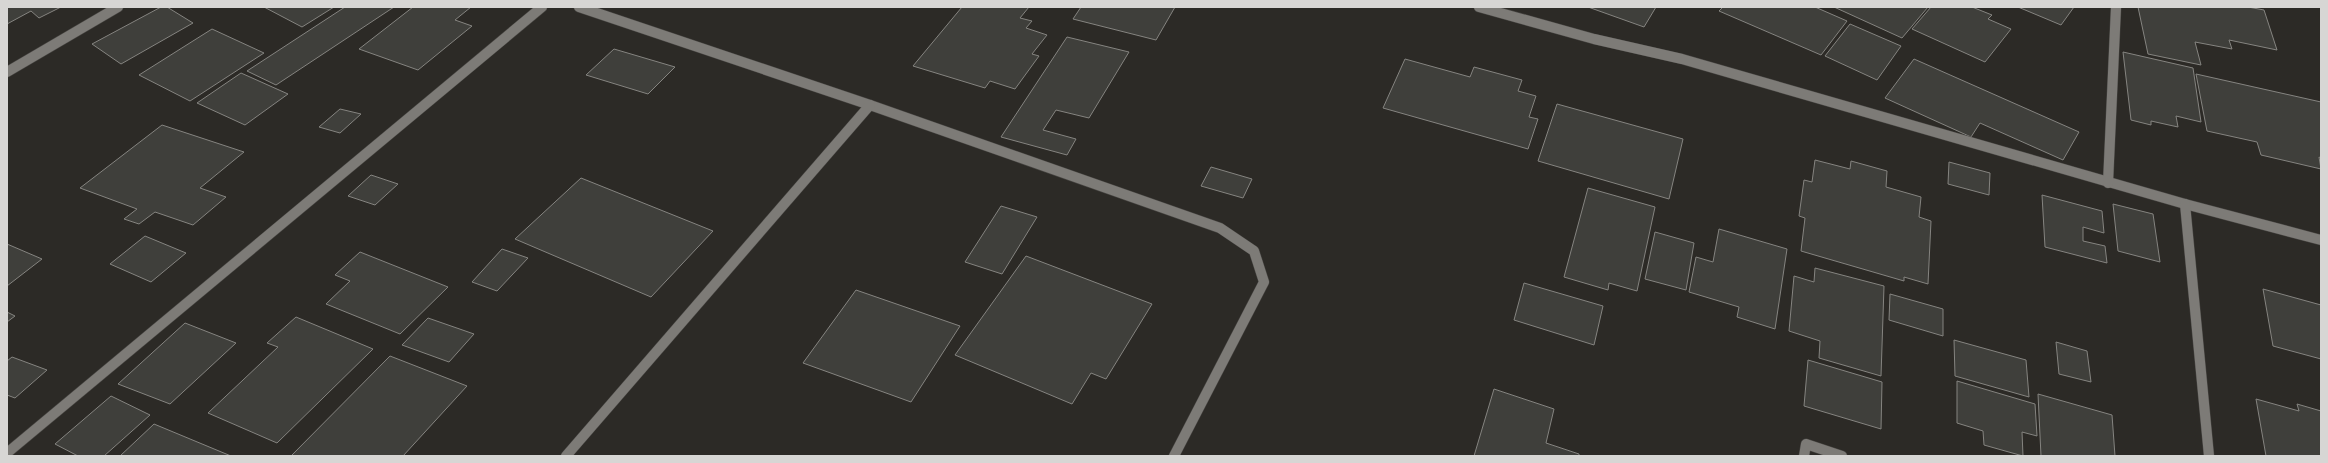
<svg xmlns="http://www.w3.org/2000/svg" width="2328" height="463" font-family="'Noto Sans',sans-serif">
<rect width="100%" height="100%" fill="#2c2a26"/>
<!-- building -->
<g fill="#3f3f3b" stroke="#858480">
<polygon points="7,7 61,7 39,18 31,11 7,24"/>
<polygon points="161,7 167,7 193,23 121,64 92,44"/>
<polygon points="264,7 334,7 302,27"/>
<polygon points="345,7 394,7 276,85 247,71"/>
<polygon points="413,7 471,7 455,20 472,26 418,70 359,49"/>
<polygon points="962,7 1029,7 1020,18 1032,21 1026,28 1047,35 1032,54 1039,56 1015,89 990,81 985,88 913,66"/>
<polygon points="1081,7 1175,7 1156,40 1073,19"/>
<polygon points="1588,7 1656,7 1644,27"/>
<polygon points="1723,7 1815,7 1847,21 1821,55 1719,11"/>
<polygon points="1834,7 1928,7 1902,38"/>
<polygon points="1931,7 1972,7 1992,15 1988,19 2011,29 1985,62 1912,29"/>
<polygon points="2018,7 2074,7 2061,25"/>
<polygon points="2138,7 2248,7 2264,10 2277,50 2229,40 2232,49 2195,42 2201,65 2148,54"/>
<polygon points="1850,24 1901,46 1877,80 1825,56"/>
<polygon points="212,29 264,53 190,101 139,75"/>
<polygon points="1067,37 1129,52 1089,118 1056,110 1043,130 1076,139 1067,155 1001,137"/>
<polygon points="614,49 675,67 648,94 586,75"/>
<polygon points="2123,52 2193,68 2201,122 2176,116 2178,127 2151,121 2151,125 2131,120"/>
<polygon points="1405,59 1470,77 1474,67 1522,80 1518,91 1536,96 1529,117 1538,119 1528,149 1383,108"/>
<polygon points="1914,59 2079,132 2063,160 1980,123 1971,137 1885,98"/>
<polygon points="241,73 288,94 245,125 197,103"/>
<polygon points="2196,74 2321,102 2321,158 2319,157 2321,169 2261,155 2257,142 2207,131"/>
<polygon points="1557,104 1683,139 1669,199 1538,161"/>
<polygon points="340,109 361,114 340,133 319,127"/>
<polygon points="162,125 244,152 200,188 226,197 193,225 155,212 139,224 124,219 137,209 80,188"/>
<polygon points="1815,160 1850,169 1851,161 1887,171 1886,187 1921,197 1919,217 1931,221 1928,284 1904,277 1904,281 1801,251 1805,218 1799,216 1804,180 1812,182"/>
<polygon points="1949,162 1990,173 1989,195 1948,184"/>
<polygon points="1211,167 1252,179 1243,198 1201,186"/>
<polygon points="371,175 398,184 375,205 348,196"/>
<polygon points="581,178 713,231 651,297 515,239"/>
<polygon points="1588,188 1655,207 1637,291 1609,283 1608,290 1564,277"/>
<polygon points="2042,195 2102,211 2104,233 2083,227 2083,241 2105,246 2107,263 2045,247"/>
<polygon points="2113,204 2153,214 2160,262 2118,251"/>
<polygon points="1001,206 1037,217 1002,274 965,262"/>
<polygon points="1719,229 1787,249 1775,329 1737,317 1739,307 1689,292 1696,257 1713,262"/>
<polygon points="1655,232 1694,243 1686,290 1645,279"/>
<polygon points="145,236 186,253 151,282 110,264"/>
<polygon points="7,244 42,259 7,286"/>
<polygon points="502,249 528,258 497,291 472,282"/>
<polygon points="360,252 448,287 400,334 326,304 350,281 335,275"/>
<polygon points="1026,256 1152,304 1106,379 1091,373 1072,404 955,355"/>
<polygon points="1815,268 1884,286 1881,376 1819,358 1820,341 1789,331 1794,276 1814,282"/>
<polygon points="1524,283 1603,306 1594,345 1514,320"/>
<polygon points="2263,289 2321,305 2321,359 2273,346"/>
<polygon points="856,290 960,326 911,402 803,363"/>
<polygon points="1890,294 1943,309 1943,336 1889,320"/>
<polygon points="7,312 15,316 7,322"/>
<polygon points="296,317 373,349 277,443 208,413 278,347 267,343"/>
<polygon points="428,318 474,334 449,362 402,345"/>
<polygon points="185,323 236,343 170,404 118,384"/>
<polygon points="1954,340 2026,360 2029,397 1955,376"/>
<polygon points="2056,342 2087,351 2091,382 2059,374"/>
<polygon points="390,356 467,386 403,456 291,456"/>
<polygon points="12,357 47,370 15,398 7,395 7,361"/>
<polygon points="1808,360 1882,382 1881,429 1804,406"/>
<polygon points="1957,381 2035,404 2037,436 2022,432 2023,456 1984,445 1983,431 1957,423"/>
<polygon points="1494,389 1554,409 1546,443 1579,454 1579,456 1474,456"/>
<polygon points="2038,394 2112,415 2115,456 2041,456"/>
<polygon points="111,396 150,415 104,456 78,456 55,444"/>
<polygon points="2256,399 2299,411 2297,404 2321,411 2321,456 2266,456"/>
<polygon points="154,424 231,456 120,456"/>
</g>
<g fill="none" stroke-linecap="round" stroke-linejoin="round">
<!-- minor casing -->
<g stroke="#474542" stroke-width="11">
<g id="minor">
<polyline points="579,7 870,105 1220,228 1254,251 1264,282 1174,456"/>
<polyline points="1479,7 1594,39 1682,59 2185,204 2321,240"/>
<polyline points="7,72 118,7"/>
<polyline points="2108,183 2116,7"/>
<polyline points="2185,204 2209,456"/>
<polyline points="7,453 542,7"/>
<polyline points="566,456 870,105"/>
<polyline points="1804,456 1806,444 1842,456"/>
</g>
</g>
<!-- minor -->
<use href="#minor" stroke="#7d7b77" stroke-width="10"/>
</g>
<!-- border -->
<rect width="2328" height="463" fill="none" stroke="#d7d6d4" stroke-width="16"/>
</svg>
